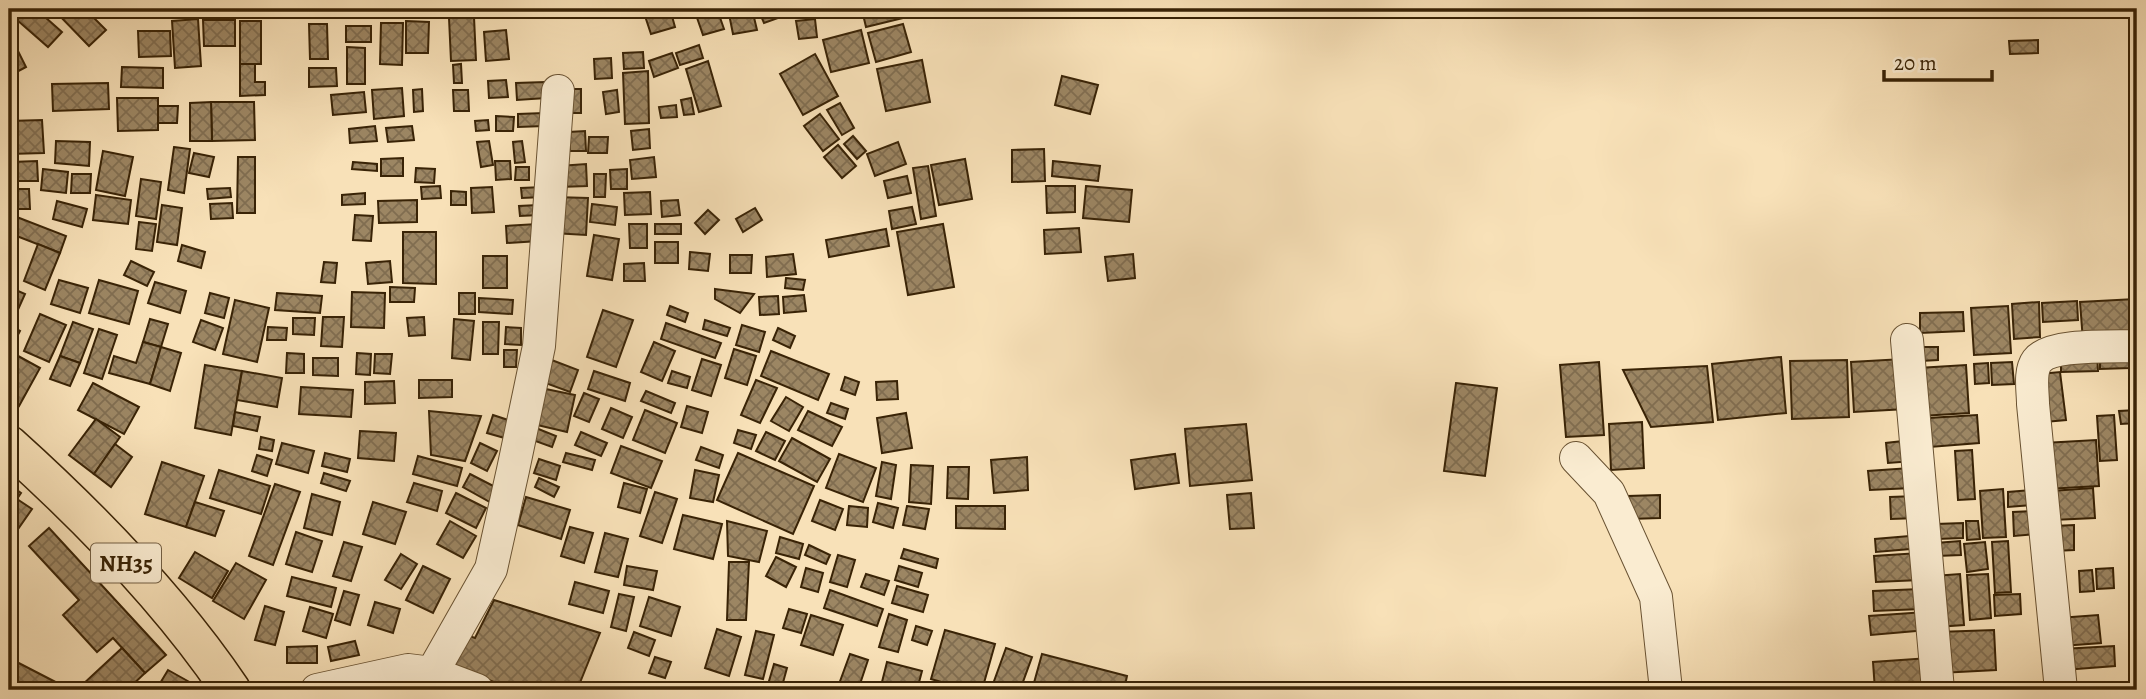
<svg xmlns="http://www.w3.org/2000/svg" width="2146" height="699" font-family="Alegreya,serif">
<defs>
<pattern id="building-cross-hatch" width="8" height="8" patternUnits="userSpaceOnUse" patternTransform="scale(1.75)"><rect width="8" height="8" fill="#9c8663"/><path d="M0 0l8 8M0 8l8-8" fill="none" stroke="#806d50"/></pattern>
</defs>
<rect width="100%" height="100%" fill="#f8e1b8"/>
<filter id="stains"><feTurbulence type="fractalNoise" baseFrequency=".00286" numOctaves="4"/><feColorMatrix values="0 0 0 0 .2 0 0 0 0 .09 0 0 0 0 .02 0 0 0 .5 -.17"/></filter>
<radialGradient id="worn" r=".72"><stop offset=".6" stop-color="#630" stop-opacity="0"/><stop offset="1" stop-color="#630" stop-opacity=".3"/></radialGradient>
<!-- building -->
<g fill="url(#building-cross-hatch)" stroke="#392306" stroke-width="2">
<polygon points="10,9 36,9 62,32 48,47 9,13"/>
<polygon points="53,9 85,9 106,30 89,46"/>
<polygon points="670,9 675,27 651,34 645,16"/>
<polygon points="694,9 717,9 724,29 703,35"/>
<polygon points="728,9 752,9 757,30 733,34"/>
<polygon points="758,9 790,9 792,13 764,23"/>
<polygon points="901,9 903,18 866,27 862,10"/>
<polygon points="474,17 476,60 451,61 449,18"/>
<polygon points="198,19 201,66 175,68 172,21"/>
<polygon points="815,19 817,37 799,39 796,21"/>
<polygon points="203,20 235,20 235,46 204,46"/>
<rect x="240" y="21" width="21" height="43"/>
<polygon points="406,21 429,22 428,53 406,53"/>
<polygon points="381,23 403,23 402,65 380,64"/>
<polygon points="309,24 327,24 328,59 310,59"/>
<polygon points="903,24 911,52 876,62 868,33"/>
<rect x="346" y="26" width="25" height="16"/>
<polygon points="506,30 509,59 486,61 484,32"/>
<polygon points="861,30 869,63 831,72 823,40"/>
<polygon points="138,31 170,31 171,56 139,57"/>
<polygon points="9,33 26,67 9,76"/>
<polygon points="2038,40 2038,53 2010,54 2009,41"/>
<polygon points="699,45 703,58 680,65 676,53"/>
<polygon points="347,47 365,48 365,84 347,84"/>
<polygon points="643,52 644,68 624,69 623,53"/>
<polygon points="672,53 678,68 654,77 649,61"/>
<polygon points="815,54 838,96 803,115 780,74"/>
<polygon points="611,58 612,78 595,79 594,59"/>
<polygon points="922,60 930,102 886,111 877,69"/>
<polygon points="708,61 721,106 699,112 686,69"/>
<polygon points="240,64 255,64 255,82 265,82 265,95 240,96"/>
<polygon points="461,64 462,83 454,83 453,65"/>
<polygon points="122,67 163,68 163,88 121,87"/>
<polygon points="309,68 336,68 337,86 309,87"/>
<polygon points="648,71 649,123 625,124 623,73"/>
<polygon points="1062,76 1098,85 1090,114 1055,105"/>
<polygon points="506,80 508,97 489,98 488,81"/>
<polygon points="545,82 546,98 517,100 516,83"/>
<polygon points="108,83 109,109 53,111 52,84"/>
<polygon points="402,88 404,116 374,119 372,90"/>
<polygon points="422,89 423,111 414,112 413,90"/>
<polygon points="570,89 581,89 581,113 569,113"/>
<polygon points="453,90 468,90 469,111 454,111"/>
<polygon points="617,90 619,112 606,114 603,92"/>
<polygon points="364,92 366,112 333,115 331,95"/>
<polygon points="117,98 158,98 158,130 118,131"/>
<polygon points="691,98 694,114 684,115 681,100"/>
<polygon points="211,102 254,102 255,140 212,141"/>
<polygon points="211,102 212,141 190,141 190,103"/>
<polygon points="840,103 854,128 842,135 827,110"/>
<polygon points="676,105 677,117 661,118 659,107"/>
<polygon points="158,106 178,106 177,123 158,123"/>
<polygon points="544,113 544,126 518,127 518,114"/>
<polygon points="820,114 839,139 823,151 804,126"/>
<polygon points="496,116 514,117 513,131 496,131"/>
<polygon points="42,120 44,153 9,154 9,121"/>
<polygon points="488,120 489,130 476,131 475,121"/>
<polygon points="375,126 377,141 350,143 349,129"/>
<polygon points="412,126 414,140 388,142 386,128"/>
<polygon points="649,129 650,148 633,150 631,131"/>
<polygon points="585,131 586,151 570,151 569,132"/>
<polygon points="853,136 866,151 857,159 844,144"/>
<polygon points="589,137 608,137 607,153 588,153"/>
<polygon points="56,141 90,142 89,166 55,163"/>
<polygon points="489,141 493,165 481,167 477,142"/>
<polygon points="522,141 525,162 515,163 513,142"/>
<polygon points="898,142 906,164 875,176 867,154"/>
<polygon points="838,145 856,166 842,178 824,157"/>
<polygon points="174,147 190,149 184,193 168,190"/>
<polygon points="1044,149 1045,181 1012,182 1012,150"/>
<polygon points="103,151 133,157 125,196 96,190"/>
<polygon points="194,153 214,157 209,177 189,173"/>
<polygon points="238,157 255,157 255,213 237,213"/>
<polygon points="654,157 656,177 632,179 630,160"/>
<polygon points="403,158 403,176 381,176 381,159"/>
<polygon points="965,159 972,199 939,205 931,165"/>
<polygon points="37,161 38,181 11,181 11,162"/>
<polygon points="495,161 510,161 511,179 496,180"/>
<polygon points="1053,161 1100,166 1098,181 1052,176"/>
<polygon points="353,162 377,164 377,171 352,169"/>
<polygon points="586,164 587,186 559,187 559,166"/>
<polygon points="928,166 936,216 921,219 913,168"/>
<polygon points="516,167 529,167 529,180 515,180"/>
<polygon points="416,168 435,169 434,183 415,182"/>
<polygon points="43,169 68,172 66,193 41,190"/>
<polygon points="627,169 627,189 611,189 610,170"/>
<polygon points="72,174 91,174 90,193 71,193"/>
<polygon points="594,174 606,174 605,197 594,197"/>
<polygon points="907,176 911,193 888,198 884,181"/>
<polygon points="141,179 161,182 156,219 136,216"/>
<polygon points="440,186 441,198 422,199 421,187"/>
<polygon points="1046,186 1075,186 1075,212 1047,213"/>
<polygon points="1086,186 1132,190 1129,222 1083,218"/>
<polygon points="492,187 494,212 472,213 471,188"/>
<polygon points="543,187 543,197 522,198 521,188"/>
<polygon points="230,188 231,197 208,199 207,189"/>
<polygon points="9,189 29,189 30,209 9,209"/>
<polygon points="451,191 466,192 466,205 451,205"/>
<polygon points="650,192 651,214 625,215 624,193"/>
<polygon points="365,193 365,204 342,205 342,195"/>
<polygon points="96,195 131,200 128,224 93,220"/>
<polygon points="554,197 588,198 586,235 553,233"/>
<polygon points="417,200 417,222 379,223 378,201"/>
<polygon points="678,200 680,215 662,217 661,201"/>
<polygon points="57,201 87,209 82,227 53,219"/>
<polygon points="232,203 233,218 211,219 210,204"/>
<polygon points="592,204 617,207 615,225 590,222"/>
<polygon points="162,205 182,208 177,245 157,242"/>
<polygon points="538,205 539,215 520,216 519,206"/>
<polygon points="912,207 916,224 892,229 889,211"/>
<polygon points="755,208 762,220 743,232 736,219"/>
<polygon points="708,210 719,220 705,234 695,223"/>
<polygon points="9,214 66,236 60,253 9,233"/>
<polygon points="355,215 373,216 371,241 353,240"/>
<polygon points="139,222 156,224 152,251 136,249"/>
<polygon points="537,224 539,241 507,243 506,226"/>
<polygon points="629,224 647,224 647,248 630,248"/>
<rect x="655" y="224" width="26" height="10"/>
<polygon points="943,224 954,287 908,295 897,232"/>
<polygon points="1079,228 1081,252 1045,254 1044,230"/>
<polygon points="886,229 889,246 829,257 826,240"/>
<polygon points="403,232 436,232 436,284 403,283"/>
<polygon points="594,235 619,239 612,280 587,276"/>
<rect x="655" y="242" width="23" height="21"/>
<polygon points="38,244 60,253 45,290 24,281"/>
<polygon points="182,245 205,252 201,268 178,261"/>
<polygon points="690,252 710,254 708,271 689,269"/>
<polygon points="793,254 796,274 767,277 766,257"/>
<polygon points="1133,254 1135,278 1108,281 1105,257"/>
<polygon points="730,255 752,255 751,273 730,273"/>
<rect x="483" y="256" width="24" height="32"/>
<polygon points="131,261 154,272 147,286 124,275"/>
<polygon points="390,261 392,282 368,284 366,263"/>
<polygon points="324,262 337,263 335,283 321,282"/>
<polygon points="644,263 645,281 624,281 624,264"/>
<polygon points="786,278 805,280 803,290 785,288"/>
<polygon points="59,280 88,288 80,313 51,304"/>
<polygon points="99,280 138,291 129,324 89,313"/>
<polygon points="155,282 186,291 180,313 148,303"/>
<polygon points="9,287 25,294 12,323 9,321"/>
<polygon points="390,287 415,288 414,302 390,302"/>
<polygon points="715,289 754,294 740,313 715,299"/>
<polygon points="352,292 385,293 384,328 351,327"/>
<polygon points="210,293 229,298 224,318 205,313"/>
<polygon points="277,293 322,296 320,313 275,310"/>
<rect x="459" y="293" width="16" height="21"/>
<polygon points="804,295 806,311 784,313 783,297"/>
<polygon points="778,296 779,314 760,315 759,297"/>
<polygon points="479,298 513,300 512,314 479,312"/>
<polygon points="2135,299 2137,339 2083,341 2080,302"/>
<polygon points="235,300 269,308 257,362 223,354"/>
<polygon points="2077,301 2078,320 2043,322 2042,303"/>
<polygon points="2039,302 2040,337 2014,339 2012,304"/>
<polygon points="670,306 688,313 685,322 667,315"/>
<polygon points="2008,306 2011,353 1974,355 1971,308"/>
<polygon points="603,310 633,320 616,367 587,357"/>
<polygon points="1963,312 1964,331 1920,333 1920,313"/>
<polygon points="40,314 66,325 49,362 24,351"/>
<polygon points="323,317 344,317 342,347 321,346"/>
<polygon points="424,317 425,335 409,336 407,318"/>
<polygon points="293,318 315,318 314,335 293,334"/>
<polygon points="150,319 168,324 161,347 143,342"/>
<polygon points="454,319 474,321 470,360 452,358"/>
<polygon points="201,320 223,328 215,350 193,342"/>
<polygon points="705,320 730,328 727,336 703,329"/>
<polygon points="73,322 93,329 80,363 60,356"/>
<polygon points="483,322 499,322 498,354 483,354"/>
<polygon points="666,323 721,343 715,358 661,339"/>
<polygon points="9,325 20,331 9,352"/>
<polygon points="742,325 765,332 759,352 736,345"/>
<polygon points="268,327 287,328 286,340 267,340"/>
<polygon points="506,327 521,328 521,345 505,344"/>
<polygon points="778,328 795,336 790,348 773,340"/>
<polygon points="99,329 117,335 102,379 84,373"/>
<polygon points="143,342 161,347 150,384 109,373 114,356 136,363"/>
<polygon points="654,342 675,351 662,381 641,372"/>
<polygon points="161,347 181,353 170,391 150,384"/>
<polygon points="1921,347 1938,347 1938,360 1921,361"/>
<polygon points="734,349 756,356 747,385 725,378"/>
<polygon points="504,350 517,350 516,367 504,367"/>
<polygon points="9,351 40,368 19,406 9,400"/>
<polygon points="771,351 829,374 818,400 761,376"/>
<polygon points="287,353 304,354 304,373 286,373"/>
<polygon points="357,353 371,354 370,375 356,374"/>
<polygon points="2097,353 2098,371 2061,372 2061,354"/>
<polygon points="375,354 392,354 390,374 374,373"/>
<polygon points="60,356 80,363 70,386 50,379"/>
<polygon points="2130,356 2130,368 2100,369 2100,357"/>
<polygon points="1781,357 1786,413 1718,420 1712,364"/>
<polygon points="313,358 338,358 338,376 313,375"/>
<polygon points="549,359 578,370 570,392 540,381"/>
<polygon points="702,359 721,365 711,396 692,390"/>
<polygon points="1903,359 1906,409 1854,412 1851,362"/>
<polygon points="1847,360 1849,417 1792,419 1790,361"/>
<polygon points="1599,362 1604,435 1566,437 1560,365"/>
<polygon points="2012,362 2014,384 1992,385 1991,363"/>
<polygon points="1988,363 1989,383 1975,384 1974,364"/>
<polygon points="205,365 242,371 231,435 195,428"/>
<polygon points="1966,365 1969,413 1921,416 1918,368"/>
<polygon points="1707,366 1713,422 1651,427 1623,370"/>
<polygon points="242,371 282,378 277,407 237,400"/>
<polygon points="594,371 630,383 625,401 588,389"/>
<polygon points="672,371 690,377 687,388 668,383"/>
<polygon points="2060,372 2066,420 2045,422 2040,374"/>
<polygon points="845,377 859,382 855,395 841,390"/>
<polygon points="419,380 452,380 452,397 419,398"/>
<polygon points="756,380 777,388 760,423 741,415"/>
<polygon points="394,381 395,403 365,404 365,382"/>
<polygon points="897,381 898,399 877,400 876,382"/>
<polygon points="93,383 139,407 124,434 78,410"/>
<polygon points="1456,383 1497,388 1485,476 1444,471"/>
<polygon points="301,387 353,390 351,417 299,414"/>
<polygon points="541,388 575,395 567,432 533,424"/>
<polygon points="646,391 675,403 671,413 641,401"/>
<polygon points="584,393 599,399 589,422 574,416"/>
<polygon points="786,397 803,407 789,431 771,421"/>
<polygon points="831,403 848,409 845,419 827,413"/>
<polygon points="687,406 708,412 702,433 681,427"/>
<polygon points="611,408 632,417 623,438 602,429"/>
<polygon points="645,410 677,423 665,453 633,440"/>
<polygon points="2137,410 2137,423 2121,424 2119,411"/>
<polygon points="429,411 481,416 465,461 431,455"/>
<polygon points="808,411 842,427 832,446 798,430"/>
<polygon points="235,412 260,417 257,431 233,426"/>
<polygon points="906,413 912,448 882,453 877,418"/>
<polygon points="493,415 514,422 508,439 487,433"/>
<polygon points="1977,415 1979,443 1930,447 1928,418"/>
<polygon points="2114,415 2117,460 2100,461 2097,416"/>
<polygon points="96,419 120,437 94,474 69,455"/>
<polygon points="1642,422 1644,468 1611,470 1609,424"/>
<polygon points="1246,424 1252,480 1190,486 1185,429"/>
<polygon points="531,426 556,436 552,447 527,438"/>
<polygon points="738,430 756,435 751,449 734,443"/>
<polygon points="360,431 396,433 394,461 358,458"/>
<polygon points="581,432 607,443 601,456 575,445"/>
<polygon points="766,432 785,441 775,460 756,451"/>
<polygon points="261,437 274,440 272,451 259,449"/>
<polygon points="792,438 830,459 817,482 779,461"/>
<polygon points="1911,440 1913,461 1888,463 1886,443"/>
<polygon points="2096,440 2099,486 2047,489 2044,443"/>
<polygon points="282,443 314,451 308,473 276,464"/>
<polygon points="480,443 497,451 487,471 471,463"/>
<polygon points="115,444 132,457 111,487 94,474"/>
<polygon points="621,446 662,461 651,488 611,473"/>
<polygon points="701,447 723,455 719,468 696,460"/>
<polygon points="1972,450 1975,499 1958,500 1955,451"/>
<polygon points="325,453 350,459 347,472 322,466"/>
<polygon points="566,453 595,460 592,470 563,462"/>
<polygon points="738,453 814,486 793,534 717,500"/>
<polygon points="839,454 876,468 863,502 826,488"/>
<polygon points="1175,454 1179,483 1135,489 1131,460"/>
<polygon points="257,455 272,460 267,476 252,471"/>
<polygon points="418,456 462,468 457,486 413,474"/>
<polygon points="1027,457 1028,490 994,493 991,460"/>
<polygon points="539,459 560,466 556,480 534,473"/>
<polygon points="162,462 204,476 186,527 145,514"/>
<polygon points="882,462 896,465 891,499 876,496"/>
<polygon points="911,465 933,466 931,504 909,502"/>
<polygon points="948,467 969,467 968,499 947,498"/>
<polygon points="1910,468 1912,488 1870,490 1868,471"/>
<polygon points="219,470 270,486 261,514 210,498"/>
<polygon points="695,470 719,475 713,502 690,498"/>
<polygon points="324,473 350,481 346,491 321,483"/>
<polygon points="470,474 503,491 495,505 463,487"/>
<polygon points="539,478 559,487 554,497 535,487"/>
<polygon points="414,483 442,491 437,511 407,502"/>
<polygon points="624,483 647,489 640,513 618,507"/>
<polygon points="9,484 21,493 9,511"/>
<polygon points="275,484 300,492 273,565 249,556"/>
<polygon points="2093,488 2095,518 2053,520 2051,491"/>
<polygon points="2003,489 2006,537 1983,538 1980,491"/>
<polygon points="2031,490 2032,505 2008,507 2008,492"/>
<polygon points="655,492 677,499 662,543 640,536"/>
<polygon points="456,493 486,508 476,528 446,513"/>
<polygon points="1251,493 1254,528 1230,529 1227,495"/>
<polygon points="312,494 340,502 332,535 304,528"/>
<polygon points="1660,495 1660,518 1629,519 1628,496"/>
<polygon points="1917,496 1918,518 1891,519 1890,497"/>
<polygon points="526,497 570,510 561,539 518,525"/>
<polygon points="17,499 32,509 9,542 9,511"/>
<polygon points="820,500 843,509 835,530 812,521"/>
<polygon points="195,502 224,511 215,536 186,527"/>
<polygon points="373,502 406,512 395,544 363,534"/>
<polygon points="878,503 898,508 893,528 873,522"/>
<polygon points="849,506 868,508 867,527 847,525"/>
<polygon points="907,506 929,509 925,529 903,525"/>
<polygon points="956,506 1005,506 1005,529 956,528"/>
<polygon points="2035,511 2037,534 2014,536 2013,512"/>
<polygon points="683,515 722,524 713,559 674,549"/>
<polygon points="450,521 476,536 463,558 437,544"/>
<polygon points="727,521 767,531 759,562 728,556"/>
<polygon points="1966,521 1978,521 1980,539 1967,540"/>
<polygon points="1963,523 1963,538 1937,539 1936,524"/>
<polygon points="2074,525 2074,550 2054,551 2054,526"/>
<polygon points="570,527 593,533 584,563 561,556"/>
<polygon points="49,528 166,655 145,673 113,638 97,652 63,615 79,600 29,546"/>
<polygon points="296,532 322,541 312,572 286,564"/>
<polygon points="605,533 628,539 618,577 595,572"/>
<polygon points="1921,535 1922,548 1876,552 1875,539"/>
<polygon points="780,537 803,544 799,559 776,553"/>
<polygon points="1960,541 1961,555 1937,556 1936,543"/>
<polygon points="2008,541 2011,592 1995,593 1992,542"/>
<polygon points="344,542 362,547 351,581 333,576"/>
<polygon points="1985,542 1988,569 1967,572 1964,544"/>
<polygon points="809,545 830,555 826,564 805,555"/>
<polygon points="904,549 938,559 936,568 901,558"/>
<polygon points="195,552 228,571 212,598 179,578"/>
<polygon points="1919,553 1920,580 1876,582 1874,556"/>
<polygon points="401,554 417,564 401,589 385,580"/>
<polygon points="838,555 855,560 847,587 830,582"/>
<polygon points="776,557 796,567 786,587 766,576"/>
<polygon points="729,562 749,562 746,620 727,620"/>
<polygon points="236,563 266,580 244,619 213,601"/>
<polygon points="423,566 450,579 433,613 406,600"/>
<polygon points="627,566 657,571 653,590 624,585"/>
<polygon points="899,566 922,573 918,587 895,580"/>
<polygon points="806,568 823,573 818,592 801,587"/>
<polygon points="2113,568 2114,588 2097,589 2096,569"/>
<polygon points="2092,570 2094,591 2080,592 2079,571"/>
<polygon points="866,574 889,581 884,595 861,587"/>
<polygon points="1960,574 1964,625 1937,627 1934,576"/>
<polygon points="1988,574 1991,618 1970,620 1967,575"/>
<polygon points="292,577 336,588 331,607 287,596"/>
<polygon points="575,582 609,591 603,613 569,604"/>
<polygon points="897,586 928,595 923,612 892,603"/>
<polygon points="1920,589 1921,609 1874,611 1873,591"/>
<polygon points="830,590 883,609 877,626 824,608"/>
<polygon points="344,591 359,595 350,625 335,620"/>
<polygon points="619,594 634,597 626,631 611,627"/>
<polygon points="2020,594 2021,614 1995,616 1994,595"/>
<polygon points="649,597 680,607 671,636 640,626"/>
<polygon points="494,600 600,633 577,690 514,690 446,663 458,632 475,638"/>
<polygon points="375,602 400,609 393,633 368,625"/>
<polygon points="265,606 284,612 275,645 255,640"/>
<polygon points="310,607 333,614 326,638 303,631"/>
<polygon points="789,609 807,614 801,633 783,628"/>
<polygon points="1925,612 1927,630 1871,635 1869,616"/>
<polygon points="889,614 907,620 898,652 879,647"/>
<polygon points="811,615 843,625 833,655 801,645"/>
<polygon points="2098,615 2101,643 2062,646 2059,618"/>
<polygon points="916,626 932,631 927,645 912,640"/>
<polygon points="717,629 741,637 729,676 705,668"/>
<polygon points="945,630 995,644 982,690 969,690 931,679"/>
<polygon points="1994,630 1996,670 1940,673 1938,632"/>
<polygon points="756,631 774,635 763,679 745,675"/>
<polygon points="634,632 655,640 649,656 628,648"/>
<polygon points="355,641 359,655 331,661 328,647"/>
<polygon points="317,646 317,663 287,663 287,647"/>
<polygon points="2114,646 2115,666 2064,670 2062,649"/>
<polygon points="122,648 145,673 127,690 85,690 81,686"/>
<polygon points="1006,648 1032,657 1020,690 993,684"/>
<polygon points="850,654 868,660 858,690 839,684"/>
<polygon points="1042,654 1127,676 1124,690 1032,690"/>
<polygon points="655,657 671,662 665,678 649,673"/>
<polygon points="9,658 71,690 9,690"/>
<polygon points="1929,658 1932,690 1875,690 1873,662"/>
<polygon points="887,662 922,671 917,690 880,690"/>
<polygon points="774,664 787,668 781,690 767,688"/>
<polygon points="168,670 193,684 189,690 156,690"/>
</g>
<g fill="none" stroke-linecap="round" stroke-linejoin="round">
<!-- street casing -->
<g stroke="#695232" stroke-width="34">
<g id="street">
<polyline points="1907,340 1938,690"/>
<polyline points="1576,458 1609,493 1656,597 1666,690"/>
<polyline points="432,673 491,569 513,470 539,346 558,91"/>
<polyline points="317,690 408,670 432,673 477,690"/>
<path d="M 2061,690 L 2033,404 C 2033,391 2029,372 2037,361 C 2050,343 2115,347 2137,346"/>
</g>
</g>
<!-- highway casing -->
<g stroke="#392306" stroke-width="41">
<path id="highway" d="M 9,445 C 89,517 171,601 231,690"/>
</g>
<!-- street -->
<use href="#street" stroke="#faecd1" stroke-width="32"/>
<!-- highway -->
<use href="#highway" stroke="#f8e1b8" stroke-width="38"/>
</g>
<g text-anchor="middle" stroke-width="6" stroke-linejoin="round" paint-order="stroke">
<!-- shield labels -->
<rect fill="#faecd1" stroke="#735f43" stroke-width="2" x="91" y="543.5" width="70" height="39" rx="5"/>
<g font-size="23" font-weight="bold" fill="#392306">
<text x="126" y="571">NH35</text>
</g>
</g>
<!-- margin -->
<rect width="2146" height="699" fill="none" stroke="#f8e1b8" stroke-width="35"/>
<rect x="10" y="10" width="2125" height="678" fill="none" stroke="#392306" stroke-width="3.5"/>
<rect x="18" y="18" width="2111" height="664" fill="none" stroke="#392306" stroke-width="2"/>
<!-- scale -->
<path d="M1884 70v10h108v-10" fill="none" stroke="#392306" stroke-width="3.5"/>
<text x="1894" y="70" font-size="21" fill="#392306" stroke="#faecd1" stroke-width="5" paint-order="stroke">20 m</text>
<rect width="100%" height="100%" filter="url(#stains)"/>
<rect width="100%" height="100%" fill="url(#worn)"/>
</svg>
